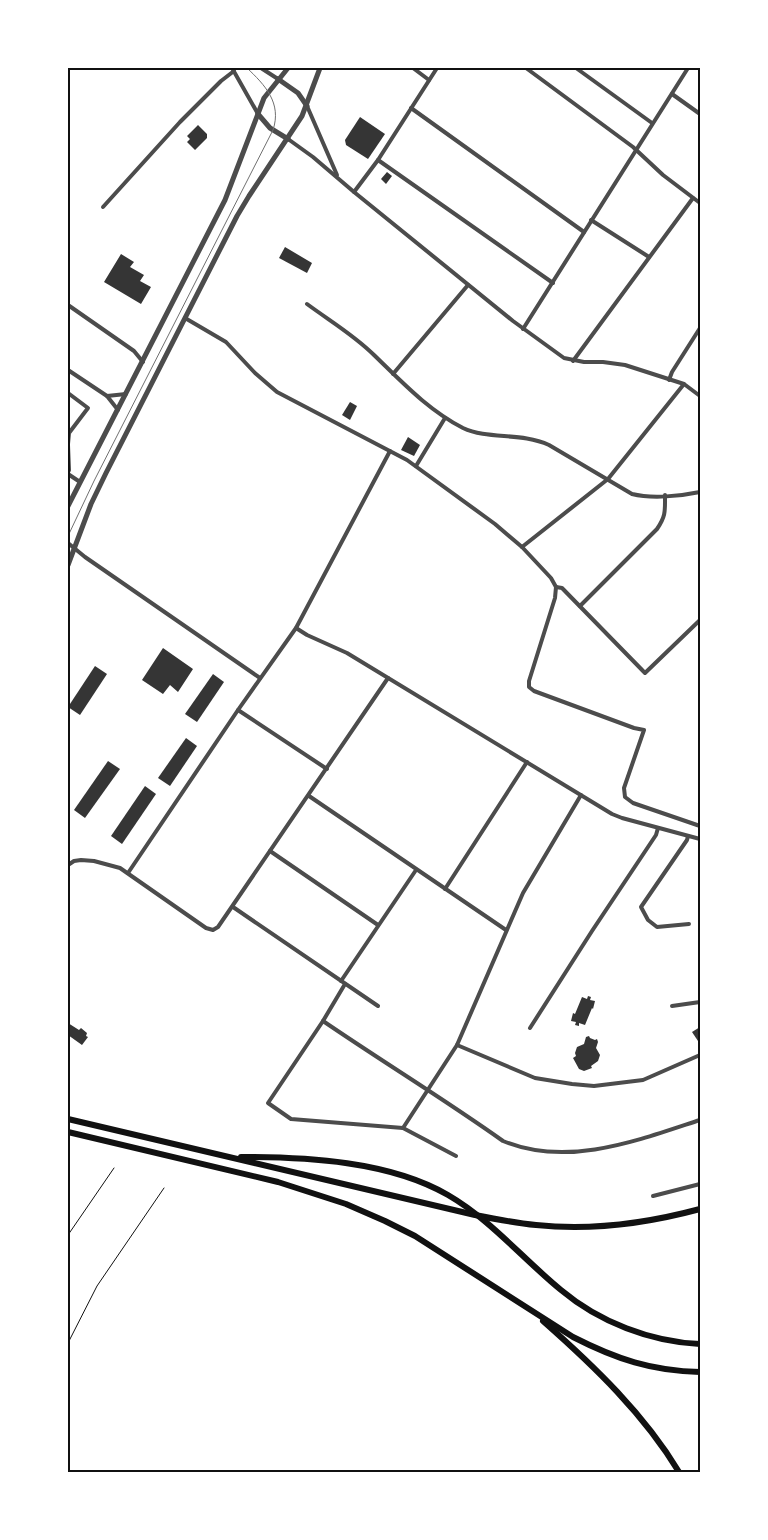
<svg xmlns="http://www.w3.org/2000/svg" width="768" height="1540" font-family="'Alegreya Sans',sans-serif">
<rect width="100%" height="100%" fill="#fff"/>
<!-- building -->
<g fill="#353535">
<polygon points="360,117 385,134 368,159 346,145 345,140"/>
<polygon points="198,125 207,134 207,138 195,150 187,142 190,139 187,136"/>
<polygon points="387,172 392,176 386,184 381,179"/>
<polygon points="285,247 312,263 307,273 279,258"/>
<polygon points="121,254 134,262 130,267 144,275 140,281 151,287 141,304 104,282"/>
<polygon points="350,402 357,406 350,420 342,415"/>
<polygon points="408,437 420,445 414,456 401,450"/>
<polygon points="163,648 193,669 178,692 170,685 163,694 142,680"/>
<polygon points="95,666 107,674 80,715 68,707"/>
<polygon points="213,674 224,682 197,722 185,714"/>
<polygon points="186,738 197,746 170,786 158,778"/>
<polygon points="108,761 120,769 85,818 74,810"/>
<polygon points="145,786 156,794 122,844 111,836"/>
<polygon points="588,996 591,997 590,1000 595,1001 593,1009 592,1008 585,1025 579,1023 579,1026 575,1025 576,1022 571,1021 573,1013 575,1014 582,997 587,999"/>
<polygon points="68,1023 79,1030 81,1028 87,1033 86,1036 88,1037 82,1045 68,1035"/>
<polygon points="700,1027 700,1040 698,1041 692,1032"/>
<polygon points="589,1036 590,1038 595,1040 597,1039 598,1042 596,1048 600,1055 598,1061 591,1066 592,1068 584,1071 579,1069 573,1058 576,1056 575,1053 577,1047 584,1044 586,1037"/>
</g>
<g fill="none" stroke-linecap="round" stroke-linejoin="round">
<!-- path -->
<g stroke="#111" stroke-width="1">
<polyline points="68,1235 114,1168"/>
<polyline points="68,1343 97,1286 164,1188"/>
</g>
<!-- minor -->
<g stroke="#4c4c4c" stroke-width="4">
<polyline points="232,68 258,114"/>
<polyline points="261,68 278,79"/>
<polyline points="413,68 429,80"/>
<polyline points="526,68 633,147 663,175 700,203"/>
<polyline points="576,68 652,123"/>
<polyline points="672,94 700,114"/>
<polyline points="307,106 337,175"/>
<polyline points="411,108 584,232"/>
<polyline points="288,139 313,157 354,192 513,321 564,358 584,362 603,362 625,365 684,384 700,396"/>
<polyline points="378,160 553,283"/>
<polyline points="354,192 378,160 437,68"/>
<polyline points="103,207 180,122 221,81 234,71"/>
<polyline points="591,220 649,257"/>
<path d="M 307,304 C 330,321 354,335 374,355 C 402,382 428,410 463,428 C 488,440 521,432 549,445 L 632,494 C 652,499 681,496 700,492"/>
<polyline points="68,305 134,351 143,362"/>
<polyline points="185,318 226,342 255,373 277,392 407,460 495,524 522,547 551,578 556,587 555,598 529,681 529,687 534,691 634,728 644,730 624,788 625,797 633,803 700,826"/>
<polyline points="523,329 688,68"/>
<polyline points="573,361 693,198"/>
<polyline points="68,370 107,396 118,410"/>
<polyline points="393,374 468,285"/>
<polyline points="669,380 672,372 700,328"/>
<polyline points="68,393 88,408 69,433 68,444"/>
<polyline points="107,396 126,394"/>
<polyline points="68,445 69,470 68,472"/>
<polyline points="416,466 445,418"/>
<polyline points="68,474 80,482"/>
<polyline points="68,543 85,557 260,678"/>
<polyline points="522,547 608,479 684,384"/>
<polyline points="556,587 562,588 645,673 700,620"/>
<path d="M 580,606 L 657,529 C 666,516 665,511 665,495"/>
<polyline points="296,628 307,635 347,653 612,814 622,818 700,839"/>
<polyline points="238,710 327,769"/>
<polyline points="309,796 506,930"/>
<polyline points="688,836 687,840 641,907 648,920 657,927 689,924"/>
<polyline points="270,851 378,925"/>
<polyline points="68,865 74,861 81,860 94,861 120,868 206,928 213,930 218,927 388,678"/>
<polyline points="128,873 238,710 296,628 390,451"/>
<polyline points="445,889 527,762"/>
<polyline points="233,907 378,1006"/>
<polyline points="341,981 416,870"/>
<polyline points="345,984 323,1021 268,1103 291,1119 403,1128 456,1156"/>
<polyline points="672,1006 700,1002"/>
<path d="M 323,1021 C 383,1062 444,1099 503,1141 C 567,1168 639,1140 700,1120"/>
<polyline points="530,1028 592,931 656,835 658,828"/>
<polyline points="457,1045 535,1078 572,1084 594,1086 643,1080 700,1055"/>
<polyline points="403,1128 457,1045 523,893 581,795"/>
<polyline points="653,1196 700,1184"/>
</g>
<!-- tertiary -->
<g stroke="#4c4c4c" stroke-width="5">
<polyline points="278,79 298,93 307,106"/>
<polyline points="258,114 270,128 288,139"/>
<polyline points="68,506 225,200 264,98 288,68"/>
<polyline points="68,565 91,504 106,473 237,216 249,196 302,116 320,68"/>
</g>
<!-- primary -->
<g stroke="#111" stroke-width="6">
<path d="M 68,1119 L 475,1215 C 495,1219 516,1223 536,1225 C 591,1231 648,1223 700,1209"/>
<path d="M 68,1132 L 278,1182 L 346,1204 L 385,1221 L 415,1236 L 573,1337 C 616,1359 652,1371 700,1372"/>
<path d="M 241,1157 C 307,1157 389,1161 448,1195 C 491,1220 523,1259 561,1290 C 599,1322 651,1342 700,1344"/>
<path d="M 543,1321 C 594,1366 644,1414 679,1472"/>
</g>
<!-- tram -->
<path stroke="#707070" stroke-width="1" d="M 68,536 L 94,481 L 273,130 C 282,103 265,85 247,68"/>
</g>
<!-- border -->
<rect width="768" height="1540" fill="none" stroke="#ffffff" stroke-width="138"/>
<rect x="69" y="69" width="630" height="1402" fill="none" stroke="#111" stroke-width="2"/>
</svg>
